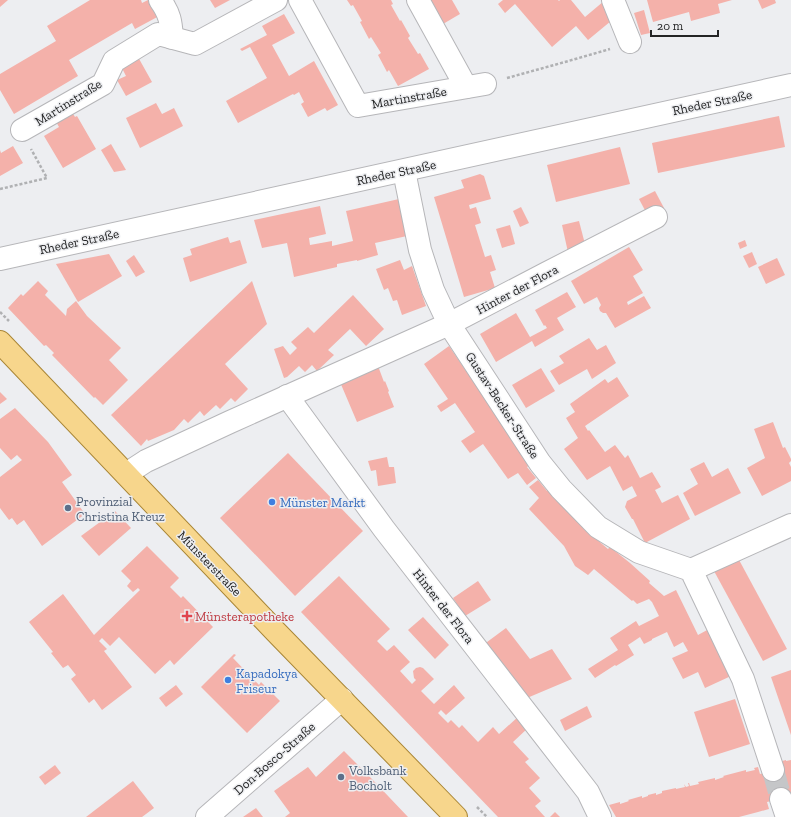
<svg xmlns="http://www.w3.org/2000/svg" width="791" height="817" font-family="'Zilla Slab',serif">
<rect width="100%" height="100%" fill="#edeef1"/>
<!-- building -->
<g fill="#f4b1aa">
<polygon points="0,0 8,0 0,7"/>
<polygon points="90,0 141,0 142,3 148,0 152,0 161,15 135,29 132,23 69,60 78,76 14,114 0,90 0,74 56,41 47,26"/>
<polygon points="210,0 230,0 215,8"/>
<polygon points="347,0 391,0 393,4 391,5 400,21 401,20 410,36 408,38 418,54 420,53 429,69 398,86 389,70 387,72 378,55 381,53 371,37 369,39 360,22 362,21 353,5 351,6"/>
<polygon points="430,0 452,0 460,14 443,24"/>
<polygon points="503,0 558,0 559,1 560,0 571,0 585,17 604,1 617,16 588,40 576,26 552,47 515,4 505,13 498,4"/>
<polygon points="647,0 732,0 718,4 720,13 691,21 689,12 653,22"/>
<polygon points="758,0 775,0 776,3 762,9"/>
<polygon points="644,10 650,33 641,35 634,13"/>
<polygon points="284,14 295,33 272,45 289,76 314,61 338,105 327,111 325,108 308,117 301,104 304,102 299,92 294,95 293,94 238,123 226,101 267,78 250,47 242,51 240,49 267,35 262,26"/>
<polygon points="138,57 152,82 126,96 117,80 126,76 121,66"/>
<polygon points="156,103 162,114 174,108 183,126 140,148 126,118"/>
<polygon points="70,109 75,117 77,116 96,149 63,168 44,136 59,127 54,118"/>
<polygon points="779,116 785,147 658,173 652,143"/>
<polygon points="111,144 126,170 114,172 101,150"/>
<polygon points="13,146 23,163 0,176 0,150 1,153"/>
<polygon points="620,147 630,184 556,202 547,165"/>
<polygon points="480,174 484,176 491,199 469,205 470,209 476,207 481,223 475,225 485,257 491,255 496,270 490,272 495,288 464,297 434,197 464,188 461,180"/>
<polygon points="655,191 664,208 648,216 639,199"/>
<polygon points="399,199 407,236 375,243 378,255 357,261 357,260 337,264 337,267 294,277 287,243 262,248 254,220 320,206 326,234 309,238 310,245 332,241 332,246 353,241 346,211"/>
<polygon points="521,207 529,223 520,227 513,211"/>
<polygon points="579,221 586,248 569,257 562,225"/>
<polygon points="510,225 515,244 502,248 496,229"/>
<polygon points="228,237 230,243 240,240 247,263 190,282 183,258 192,255 190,249"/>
<polygon points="745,240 747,246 740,249 738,243"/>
<polygon points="629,247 643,270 633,276 643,293 627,302 628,305 644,296 651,308 615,328 606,313 603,313 600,311 599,308 601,305 597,297 584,304 571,281"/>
<polygon points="752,252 757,264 749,268 743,256"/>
<polygon points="109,254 122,276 78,302 56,264"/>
<polygon points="134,255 145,272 136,277 126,261"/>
<polygon points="777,258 785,275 766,284 758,267"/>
<polygon points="400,260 404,270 412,266 426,306 402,315 397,300 393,301 388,288 384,290 376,269"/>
<polygon points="38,281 48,291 45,295 66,316 67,309 76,301 87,316 121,348 109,360 128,380 103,405 95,397 94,398 52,355 54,353 46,345 44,346 8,308 21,294 23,296"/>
<polygon points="252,281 267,324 225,364 248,389 235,402 231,398 220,409 216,405 204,416 200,411 188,423 184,419 174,430 148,441 147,439 141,446 111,415"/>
<polygon points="567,292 576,307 557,318 564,330 535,347 532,341 496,362 480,334 516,313 530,337 547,328 545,325 544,326 535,310"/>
<polygon points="353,295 384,329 366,346 350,329 328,350 334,355 317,371 312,365 305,372 299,366 287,377 284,378 274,349 283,346 290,355 297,348 291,342 308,327 314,333"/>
<polygon points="589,338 597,350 606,345 616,363 592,379 587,369 559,385 550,371 564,363 559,356"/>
<polygon points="449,346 530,465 527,467 536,478 527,485 518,473 508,479 483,444 470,453 461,441 475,432 455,403 441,412 437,406 448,399 424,364"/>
<polygon points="378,366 384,382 385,381 389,391 388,392 394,407 357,422 340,382"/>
<polygon points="541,368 555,391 526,408 512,385"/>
<polygon points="617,377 629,396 585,426 588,431 589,430 605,452 615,445 625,458 628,455 640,478 652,472 661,487 655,490 662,503 678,495 690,519 645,543 633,519 632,519 625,507 627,501 637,496 632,486 623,491 610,466 587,480 564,449 578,438 566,418 575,412 570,404 605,379 608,383"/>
<polygon points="0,392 7,399 0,404"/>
<polygon points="15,408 48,442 72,475 62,482 85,514 42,546 24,520 17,525 12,518 9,520 0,508 0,477 22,460 17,455 11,460 0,448 0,419"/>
<polygon points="773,422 783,448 785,447 791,459 791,461 789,463 791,467 791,481 762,496 747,468 765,458 754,429"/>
<polygon points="288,453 363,531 295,596 220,518"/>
<polygon points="387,457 389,467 394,467 396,483 378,486 376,470 371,471 368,461"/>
<polygon points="704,462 712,477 728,468 741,493 695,516 683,493 698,484 690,469"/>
<polygon points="538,480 547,491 549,489 584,526 583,528 608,549 610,547 630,563 650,581 649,583 664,596 676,590 698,635 709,629 731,676 705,688 698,672 683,679 672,658 688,651 683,642 674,647 667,632 652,639 652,640 644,644 640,637 628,645 634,655 616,666 615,665 595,678 588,669 618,650 610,638 636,621 639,626 659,616 652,602 649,599 637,604 633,600 632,601 594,569 588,575 575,566 564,546 529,509 539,498 529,487"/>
<polygon points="115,511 131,528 99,556 81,536"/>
<polygon points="147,546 179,578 170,587 181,598 183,596 213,627 174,665 170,660 155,674 119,637 110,646 102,638 99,641 107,649 104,651 132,687 102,710 94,699 89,703 71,679 76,675 68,665 63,668 51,653 53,652 29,622 63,594 94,635 140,590 138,588 133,592 127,586 131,581 121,571"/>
<polygon points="738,558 787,649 763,661 714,571"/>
<polygon points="339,576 390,629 377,641 387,651 394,645 410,662 400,671 412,684 416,680 414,678 413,671 416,668 420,667 423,668 434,679 421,691 434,704 454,685 465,698 446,715 441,710 438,713 448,723 451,720 459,728 462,725 478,742 493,727 499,734 519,716 528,728 513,742 529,759 525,762 540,778 529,788 541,801 535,806 545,817 498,817 301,612"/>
<polygon points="478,581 491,600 465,616 453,598"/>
<polygon points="423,617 449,645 435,659 408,630"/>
<polygon points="506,628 530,659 552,649 572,679 527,698 483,645"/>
<polygon points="234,654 236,655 233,658 259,685 261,682 280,701 247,733 201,687"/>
<polygon points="791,670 791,735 771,677"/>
<polygon points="176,685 183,694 166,707 159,698"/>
<polygon points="735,699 750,744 709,757 694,712"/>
<polygon points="587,706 592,717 565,731 560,720"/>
<polygon points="344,751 370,777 408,817 285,817 290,813 274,791 308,767 316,777"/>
<polygon points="786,760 786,761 791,760 791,796 767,802 769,809 758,812 739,817 616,817 609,805 620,802 620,804 629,801 628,800 642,796 642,798 648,796 648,795 656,793 656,795 662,793 662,791 676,788 676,789 685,787 684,784 686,787 689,786 688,783 689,783 690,786 699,784 698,782 715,778 715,780 724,777 723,776 746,770 746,772 755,770 754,768 758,767 760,774 783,768 784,768 782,761"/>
<polygon points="55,765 61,773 45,785 39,777"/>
<polygon points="133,781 154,808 142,817 86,817"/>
<polygon points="256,808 263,817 243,817"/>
<polygon points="555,812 560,817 550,817"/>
</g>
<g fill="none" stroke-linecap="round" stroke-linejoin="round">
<!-- minor-tunnel -->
<polyline stroke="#c5c6c8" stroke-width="22" stroke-dasharray="22 11" stroke-linecap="butt" points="773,770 781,799"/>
<!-- minor casing -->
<g stroke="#b6b6b9" stroke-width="24">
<g id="minor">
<path d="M 160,0 C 170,14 171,22 172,38"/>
<polyline points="300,0 358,106 485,84"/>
<polyline points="418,0 466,87"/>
<polyline points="613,0 630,42"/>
<polyline points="22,130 103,84 114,61 158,34 195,44 276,0"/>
<polyline points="404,171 420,250 433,290 449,324 540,463 561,489 598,527 639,552 691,570 743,679 773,770"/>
<polyline points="0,259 791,85"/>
<polyline points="287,396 384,529 588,792 600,817"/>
<polyline points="126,474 146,461 230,422 449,324 547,273 656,217"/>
<polyline points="691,570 791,525"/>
<polyline points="781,799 787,817"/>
<polyline points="207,817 342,699"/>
</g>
</g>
<!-- major casing -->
<g stroke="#a98636" stroke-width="24">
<polyline id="major" points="0,342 276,632 456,817"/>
</g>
<!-- path -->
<g stroke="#b0b1b3" stroke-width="2.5" stroke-dasharray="3 2" stroke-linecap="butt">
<polyline points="507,78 565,62 610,49"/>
<polyline points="0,189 47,178 31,149"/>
<polyline points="0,312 9,321"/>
<polyline points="477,807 487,817"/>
</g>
<!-- minor -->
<use href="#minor" stroke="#fff" stroke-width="22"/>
<!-- major -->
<use href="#major" stroke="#f7d68c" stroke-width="22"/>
</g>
<!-- markers -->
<g fill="#3f7fe0" stroke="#edeef1" stroke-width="1.5">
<circle cx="272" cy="502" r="4"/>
<circle cx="228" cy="680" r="4"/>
</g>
<g fill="#5c6f8a" stroke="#edeef1" stroke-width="1.5">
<circle cx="68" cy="508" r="4"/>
<circle cx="341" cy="777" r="4"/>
</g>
<path fill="#e0444e" stroke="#edeef1" stroke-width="1.5" d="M185 610h4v4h4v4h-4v4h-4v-4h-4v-4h4z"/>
<g text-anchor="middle" stroke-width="3" stroke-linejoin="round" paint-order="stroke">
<!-- street labels -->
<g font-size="13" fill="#232425" stroke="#edeef1">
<text transform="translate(409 97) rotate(-10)" y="5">Martinstraße</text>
<text transform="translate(68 102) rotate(-32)" y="5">Martinstraße</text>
<text transform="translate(712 102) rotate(-12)" y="5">Rheder Straße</text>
<text transform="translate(396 172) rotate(-12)" y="5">Rheder Straße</text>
<text transform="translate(79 241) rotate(-12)" y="5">Rheder Straße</text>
<text transform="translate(517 289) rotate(-28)" y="5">Hinter der Flora</text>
<text transform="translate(503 405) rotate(57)" y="5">Gustav-Becker-Straße</text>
<text transform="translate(210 563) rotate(46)" y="5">Münsterstraße</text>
<text transform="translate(444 606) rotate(52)" y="5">Hinter der Flora</text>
<text transform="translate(274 758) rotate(-41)" y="5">Don-Bosco-Straße</text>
</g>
<!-- service labels -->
<g font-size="13" fill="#4e5e75" stroke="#edeef1" text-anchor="start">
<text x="76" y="506">Provinzial<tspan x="76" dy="15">Christina Kreuz</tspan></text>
<text x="349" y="775">Volksbank<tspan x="349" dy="15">Bocholt</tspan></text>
</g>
<!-- shop labels -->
<g font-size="13" fill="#366cbe" stroke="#edeef1" text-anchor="start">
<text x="280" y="507">Münster Markt</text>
<text x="236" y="678">Kapadokya<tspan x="236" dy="15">Friseur</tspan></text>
</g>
<!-- health labels -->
<g font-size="13" fill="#be3a42" stroke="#edeef1" text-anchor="start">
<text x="195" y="621">Münsterapotheke</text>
</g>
</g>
<!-- scale -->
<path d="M651 30v6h67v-6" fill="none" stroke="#232425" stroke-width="2"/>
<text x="657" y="30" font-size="12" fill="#232425" stroke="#edeef1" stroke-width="3" paint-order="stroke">20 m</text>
</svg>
